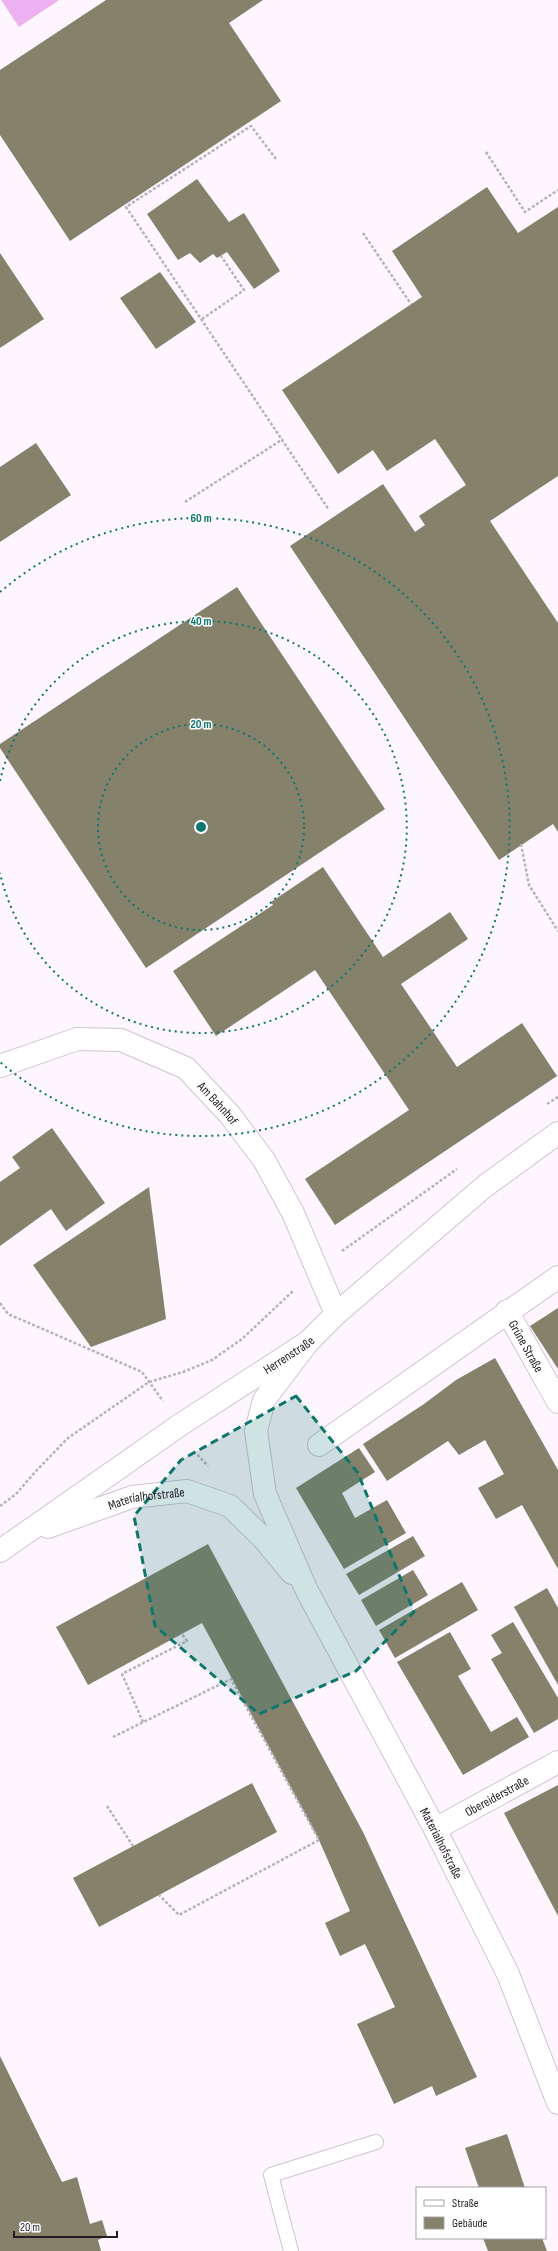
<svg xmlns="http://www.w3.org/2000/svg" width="558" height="2251" font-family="'Sofia Sans Condensed',sans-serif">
<rect width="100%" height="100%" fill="#fef6fe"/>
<!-- green -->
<polygon fill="#edb0f0" points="1,0 59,0 19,27"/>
<!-- building -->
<g fill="#85816b">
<polygon points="106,0 263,0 229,23 281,101 70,241 0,135 0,70"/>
<polygon points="197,179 229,222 244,213 280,271 254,289 227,252 217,258 213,254 200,263 190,253 178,260 147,214"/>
<polygon points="487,187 518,233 558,207 558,476 490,521 558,623 558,832 553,824 499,860 290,546 383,484 415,532 425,525 419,516 466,485 435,439 387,471 373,450 338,474 282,390 422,297 392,251"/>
<polygon points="0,253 44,319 0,348"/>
<polygon points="160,272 196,322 156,349 120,298"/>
<polygon points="36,443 71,495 0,542 0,467"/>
<polygon points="237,587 385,809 146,968 0,748 0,744"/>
<polygon points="323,867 383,957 450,912 468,939 401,984 457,1067 522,1023 557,1076 335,1225 305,1179 409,1110 315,970 216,1036 173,971 273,905 271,902"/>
<polygon points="52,1128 105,1203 66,1231 51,1209 0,1246 0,1182 20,1168 12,1157"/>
<polygon points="149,1187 166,1319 91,1347 33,1265"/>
<polygon points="558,1308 558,1369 530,1326"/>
<polygon points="495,1358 558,1470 558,1569 522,1505 496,1519 478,1488 504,1474 485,1440 459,1455 448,1441 387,1481 363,1444 424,1404 456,1380"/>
<polygon points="359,1448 375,1472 342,1493 355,1518 387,1500 406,1533 344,1569 296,1488"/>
<polygon points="413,1536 425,1556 359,1595 346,1574"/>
<polygon points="208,1544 363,1832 477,2077 436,2096 432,2086 394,2104 357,2024 395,2007 365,1944 340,1956 325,1923 350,1911 319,1840 202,1623 88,1685 56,1627"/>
<polygon points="413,1570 428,1595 376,1626 361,1600"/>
<polygon points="462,1582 478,1610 395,1658 379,1630"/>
<polygon points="547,1588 558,1608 558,1685 514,1607"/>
<polygon points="513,1622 558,1698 558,1719 534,1733 491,1659 502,1653 491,1635"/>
<polygon points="450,1632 471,1669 458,1676 491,1732 517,1717 529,1737 463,1775 397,1662"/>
<polygon points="252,1783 277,1832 99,1927 73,1878"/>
<polygon points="558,1785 558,1916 504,1813"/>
<polygon points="0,2056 62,2182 77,2177 90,2224 102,2220 107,2236 98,2240 101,2251 0,2251"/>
<polygon points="507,2134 525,2188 479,2188 465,2148"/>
<polygon points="483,2238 542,2238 547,2251 488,2251"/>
</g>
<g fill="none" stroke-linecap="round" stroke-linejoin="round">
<!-- service casing -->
<g stroke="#d3c1d4" stroke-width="16">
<polyline id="service" points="291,2251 271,2175 376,2142"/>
</g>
<!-- minor casing -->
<g stroke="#d3c1d4" stroke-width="24">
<g id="minor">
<path id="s1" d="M 0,1066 L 77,1039 L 121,1040 L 186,1068 L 230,1115 L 264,1160 L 293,1213 L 336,1314"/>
<path id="s2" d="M 507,1311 L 558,1402"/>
<polyline points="319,1445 558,1277"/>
<path id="s3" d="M 435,1829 L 558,1762"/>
</g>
</g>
<!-- secondary casing -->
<g stroke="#d3c1d4" stroke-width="24">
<g id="secondary">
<path id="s4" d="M 308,1342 L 264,1400 L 256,1431 L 265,1494 L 307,1591 L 435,1829 L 508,1974 L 558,2103"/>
<path id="s5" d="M 48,1527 L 132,1497 L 187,1491 L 230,1506 L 263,1538 L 292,1573"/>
<path id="s6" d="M 0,1551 L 180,1425 L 308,1342 L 336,1314 L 485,1186 L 558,1133"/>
</g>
</g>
<!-- path -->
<g stroke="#bab2ba" stroke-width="2.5" stroke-dasharray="3 2" stroke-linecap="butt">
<polyline points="486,152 525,212 558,190"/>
<polyline points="276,159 251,126 126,207 329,510"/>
<polyline points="363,233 411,304"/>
<polyline points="202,319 244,290 221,256"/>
<polyline points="185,502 283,439"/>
<polyline points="521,844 529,885 558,931"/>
<polyline points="547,1104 558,1097"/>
<polyline points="342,1251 457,1169"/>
<polyline points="0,1303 8,1314 142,1372 163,1401"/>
<polyline points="194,1451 208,1466"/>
<polyline points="0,1506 16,1494 36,1471 68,1438 149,1382 183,1372 212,1360 242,1339 293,1291"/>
<polyline points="143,1722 122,1674 187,1641 182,1634"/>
<polyline points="113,1737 231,1679 319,1840 179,1915 159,1895"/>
<polyline points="107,1806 133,1846"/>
</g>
<!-- service -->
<use href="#service" stroke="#fff" stroke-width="14"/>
<!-- minor -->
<use href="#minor" stroke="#fff" stroke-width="22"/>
<!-- secondary -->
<use href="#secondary" stroke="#fff" stroke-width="22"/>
</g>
<!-- marked area -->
<path fill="#0f766e" fill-opacity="0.2" stroke="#0f766e" stroke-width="3" stroke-dasharray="8 5" stroke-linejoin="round" d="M 296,1396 L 358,1473 L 414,1612 L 356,1671 L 259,1714 L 155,1626 L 134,1516 L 181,1460 Z"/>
<!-- distance rings -->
<g fill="none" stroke="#0f766e" stroke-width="2" stroke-dasharray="2 4">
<circle cx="201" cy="827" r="103"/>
<path d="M0 781A206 206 0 1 1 0 873"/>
<path d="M0 592A309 309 0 1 1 0 1062"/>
</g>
<g text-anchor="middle" stroke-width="3" stroke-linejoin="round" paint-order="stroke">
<!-- street labels -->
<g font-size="13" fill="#231c23" stroke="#fff">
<text dy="5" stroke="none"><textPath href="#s1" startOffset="244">Am Bahnhof</textPath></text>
<text dy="5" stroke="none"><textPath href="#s2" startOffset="40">Grüne Straße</textPath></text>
<text dy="5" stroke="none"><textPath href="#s6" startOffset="349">Herrenstraße</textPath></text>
<text dy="5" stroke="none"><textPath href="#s5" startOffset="103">Materialhofstraße</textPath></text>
<text dy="5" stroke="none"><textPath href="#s3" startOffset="70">Obereiderstraße</textPath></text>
<text dy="5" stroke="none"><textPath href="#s4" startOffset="560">Materialhofstraße</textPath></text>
</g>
</g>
<circle cx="201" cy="827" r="6" fill="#0f766e" stroke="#fff" stroke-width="2"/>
<g font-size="12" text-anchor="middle" font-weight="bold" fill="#0f766e" stroke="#fff" stroke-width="3" stroke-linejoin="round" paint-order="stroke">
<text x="201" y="522">60 m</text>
<text x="201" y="625">40 m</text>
<text x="201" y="728">20 m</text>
</g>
<!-- legend -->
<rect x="416" y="2187" width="130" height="52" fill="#ffffff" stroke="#a7a4a7"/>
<rect x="424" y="2200" width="20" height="6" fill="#ffffff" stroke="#a7a4a7"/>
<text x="452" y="2207" font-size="12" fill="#231c23">Straße</text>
<rect x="424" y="2217" width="20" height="12" fill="#85816b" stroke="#a7a4a7"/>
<text x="452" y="2227" font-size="12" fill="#231c23">Gebäude</text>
<!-- scale -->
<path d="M14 2231v6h103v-6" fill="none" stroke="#231c23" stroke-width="2"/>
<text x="20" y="2231" font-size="12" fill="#231c23" stroke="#ffffff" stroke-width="3" paint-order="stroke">20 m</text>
</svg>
